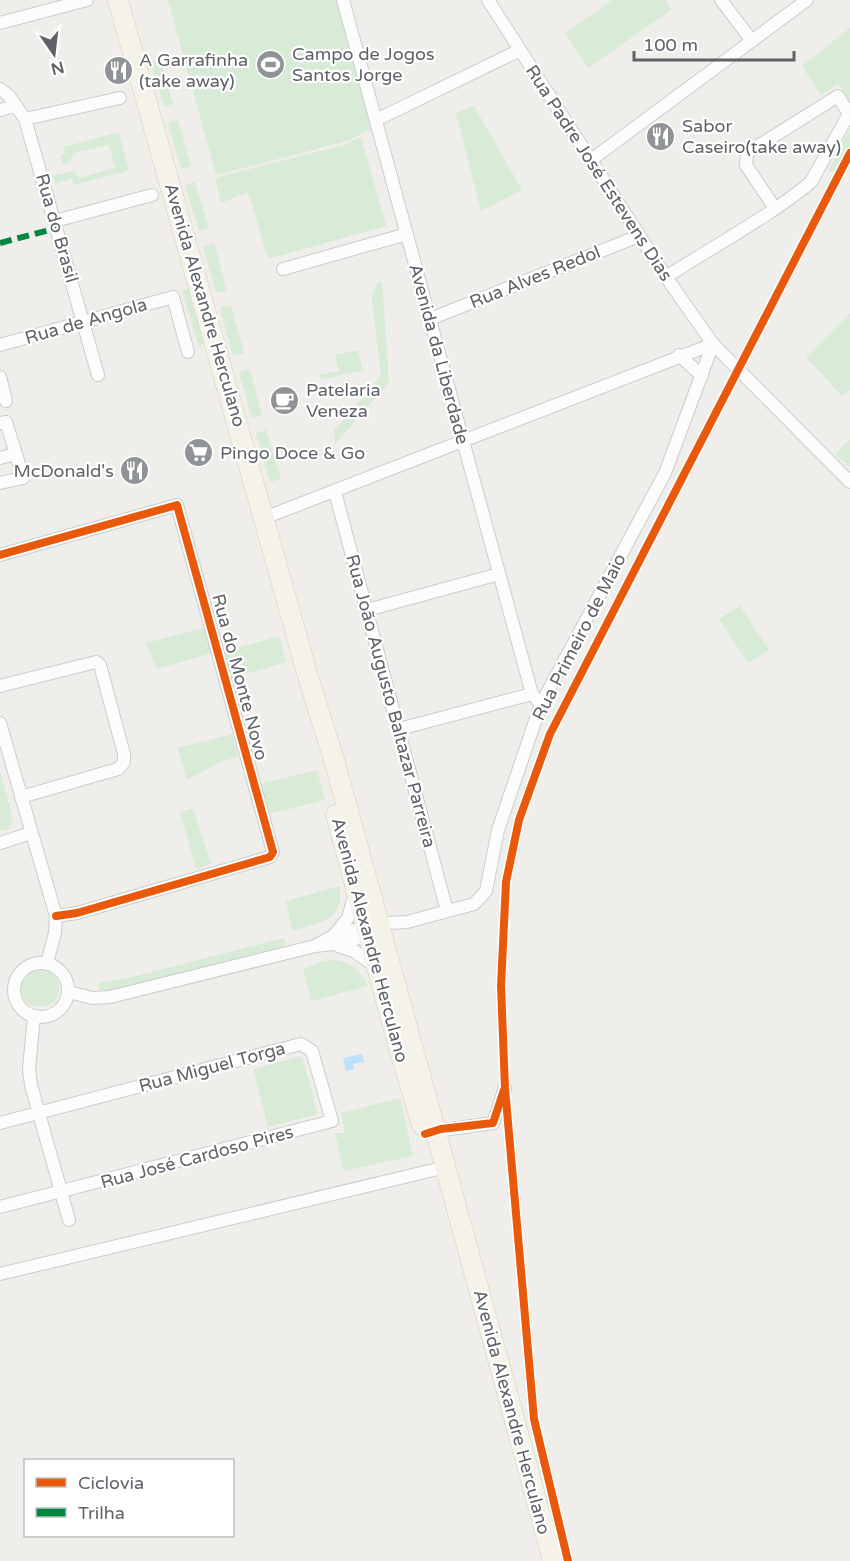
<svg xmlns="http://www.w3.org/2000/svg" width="850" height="1561" viewBox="0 0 850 1561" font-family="'Varela Round',sans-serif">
<rect width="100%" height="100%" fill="#efeeea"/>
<g fill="#d8ebd6">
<polygon points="168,0 338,0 374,128 347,141 216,175"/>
<polygon points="612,0 665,0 671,10 588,68 565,33"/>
<polygon points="850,28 850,102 838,83 821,95 802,66"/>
<polygon points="160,59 173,104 164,107 150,62"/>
<polygon points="474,106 522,190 481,211 456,113"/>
<polygon points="178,120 191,166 181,169 168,123"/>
<polygon points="850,129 850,147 836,174 829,170"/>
<polygon points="119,132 129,170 74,185 72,178 55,184 53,176 73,171 79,178 115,168 109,145 73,153 70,163 63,165 61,155 65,154 63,147"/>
<polygon points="361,137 386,226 268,259 248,192 221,203 215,178 344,145"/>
<polygon points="195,182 209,228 199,231 185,185"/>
<polygon points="214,243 227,291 216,293 203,246"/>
<polygon points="382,281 389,383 335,444 334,430 381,376 372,301 373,292 378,282"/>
<polygon points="190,288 205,342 199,348 182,291"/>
<polygon points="231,305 244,353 233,356 220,308"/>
<polygon points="850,313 850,390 842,396 806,357"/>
<polygon points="358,350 363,370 321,380 320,375 339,371 335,355"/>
<polygon points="250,369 262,415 252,418 239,372"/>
<polygon points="266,430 281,479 270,482 256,433"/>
<polygon points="850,439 850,467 835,454"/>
<polygon points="740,606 769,650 748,663 719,619"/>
<polygon points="204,628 212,653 157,669 146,643"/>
<polygon points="279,636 286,662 232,678 223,652"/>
<polygon points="232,734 238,757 222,761 187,780 178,748"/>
<polygon points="317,770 325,800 270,814 260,784"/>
<polygon points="0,771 13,819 9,829 0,831"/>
<polygon points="193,808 211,864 196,869 180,812"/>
<path d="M340,886C343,922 322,921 292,931L286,901Z"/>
<polygon points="284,938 286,947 126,989 100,991 99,983 124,979"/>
<path d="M335,960C352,962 361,971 368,986L311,1001L303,969L320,962Z"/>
<circle cx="40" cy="988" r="19"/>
<polygon points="302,1056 318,1114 268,1127 253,1069"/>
<polygon points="400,1098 413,1156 344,1171 335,1133 345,1133 341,1113"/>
</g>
<polygon fill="#bfe0f9" points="362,1054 364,1062 353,1064 354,1069 346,1071 343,1058"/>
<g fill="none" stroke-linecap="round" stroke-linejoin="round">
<defs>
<g id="street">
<polyline points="343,0 532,694 541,704"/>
<polyline points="488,0 666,277 713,344 850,482"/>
<polyline points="721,0 752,41"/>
<polyline points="0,23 87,0"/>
<polyline points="0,89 9,96 25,119 98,375"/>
<polyline points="0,110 16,106"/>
<polyline points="25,119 120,98"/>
<polyline points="376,120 520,50"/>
<polyline points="591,160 807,0"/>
<polyline points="55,221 152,195"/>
<polyline points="283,269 407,234"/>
<path d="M666,277C712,247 769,217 811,182L849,114L838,96L747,153L746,165L774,207"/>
<polyline points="430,319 639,236"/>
<polyline points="0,345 173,297 188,352"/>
<polyline points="679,355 702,376"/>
<polyline points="0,377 6,401"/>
<polyline points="0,423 6,422 16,454 0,458"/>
<polyline points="0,483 23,478 16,454"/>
<polyline points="335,492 447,911"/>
<polyline points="264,518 713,344"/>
<polyline points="0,555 177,505 273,852 270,857 77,913 56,916"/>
<polyline points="367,610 499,574"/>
<polyline points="0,686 96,662 100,665 124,754 124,762 118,769 21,797"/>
<polyline points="0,723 56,916 55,933 47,963"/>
<polyline points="399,729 532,694"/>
<polyline points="0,843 31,833"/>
<polyline points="381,929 387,923 407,922 474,904 486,891 498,830 541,704 665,473 713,344"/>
<polyline points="335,934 348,918 355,894"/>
<polyline points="338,946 354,951 375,966"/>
<circle cx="41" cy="990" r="27"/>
<path d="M69,992L92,998L110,997L315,946L350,942L367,933C347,924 332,937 315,946"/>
<polyline points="34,1016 29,1069 31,1085 69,1220"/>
<polyline points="0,1123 301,1044 312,1051 332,1121 0,1207"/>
<polyline points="430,1132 493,1123 505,1088"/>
<polyline points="0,1274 446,1167"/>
</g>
<g id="primary">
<polyline points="118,0 309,680 335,763 553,1561"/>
<polyline points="336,815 398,1045 422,1125"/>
</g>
</defs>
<use href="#street" stroke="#cbcccc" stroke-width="14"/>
<use href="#primary" stroke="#d7ceb8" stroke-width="21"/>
<use href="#street" stroke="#fdfcfc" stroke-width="12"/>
<use href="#primary" stroke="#f4f2e9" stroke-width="20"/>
<polyline stroke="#00873e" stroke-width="6" stroke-dasharray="12 6" stroke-linecap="butt" points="0,243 57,228"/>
<defs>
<g id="cycleway">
<polyline points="0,555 177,505 273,852 270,857 77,913 56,916"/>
<polyline points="425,1134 441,1129 493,1123 504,1090"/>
<polyline points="568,1561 534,1419 505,1088 501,986 506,882 519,820 550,734 850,153"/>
</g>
</defs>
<use href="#cycleway" stroke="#fff" stroke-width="11"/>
<use href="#cycleway" stroke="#e8590c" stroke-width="8"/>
</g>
<defs>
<symbol id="stadium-disc" viewBox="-11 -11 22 22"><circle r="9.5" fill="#919496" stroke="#fff"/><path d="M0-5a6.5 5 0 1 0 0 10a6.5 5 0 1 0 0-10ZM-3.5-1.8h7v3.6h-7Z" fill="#fff"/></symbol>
<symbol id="restaurant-disc" viewBox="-11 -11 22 22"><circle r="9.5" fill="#919496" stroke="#fff"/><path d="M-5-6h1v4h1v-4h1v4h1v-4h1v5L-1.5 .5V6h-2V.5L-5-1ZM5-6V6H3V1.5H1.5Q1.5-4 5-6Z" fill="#fff"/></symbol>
<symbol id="cafe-disc" viewBox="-11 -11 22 22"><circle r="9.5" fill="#919496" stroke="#fff"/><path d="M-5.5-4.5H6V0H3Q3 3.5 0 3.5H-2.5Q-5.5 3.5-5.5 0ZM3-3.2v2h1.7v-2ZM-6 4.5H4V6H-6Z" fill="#fff"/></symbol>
<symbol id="supermarket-disc" viewBox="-11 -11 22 22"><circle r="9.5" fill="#919496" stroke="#fff"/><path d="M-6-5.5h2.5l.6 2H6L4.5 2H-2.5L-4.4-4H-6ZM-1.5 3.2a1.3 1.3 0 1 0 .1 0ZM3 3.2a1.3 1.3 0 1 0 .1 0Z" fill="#fff"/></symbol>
</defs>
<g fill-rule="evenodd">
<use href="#stadium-disc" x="254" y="48" width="33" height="33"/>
<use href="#restaurant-disc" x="102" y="54" width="33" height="33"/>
<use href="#restaurant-disc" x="644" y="120" width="33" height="33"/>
<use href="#cafe-disc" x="268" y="384" width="33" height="33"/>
<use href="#supermarket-disc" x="182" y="436" width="33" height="33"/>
<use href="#restaurant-disc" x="118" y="454" width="33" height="33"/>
</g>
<g text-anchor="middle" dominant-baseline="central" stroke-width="4.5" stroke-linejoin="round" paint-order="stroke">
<g font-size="18" fill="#5f6368" stroke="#fff" text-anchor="start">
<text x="292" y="54">Campo de Jogos<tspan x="292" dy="21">Santos Jorge</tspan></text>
<text x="139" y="60">A Garrafinha<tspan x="139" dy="21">(take away)</tspan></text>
<text x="682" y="126">Sabor<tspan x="682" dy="21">Caseiro(take away)</tspan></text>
<text x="306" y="390">Patelaria<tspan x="306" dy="21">Veneza</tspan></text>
<text x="220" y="453">Pingo Doce &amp; Go</text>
<text x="114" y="471" text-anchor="end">McDonald's</text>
</g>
<g font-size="18" fill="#5f6368" stroke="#fff">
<text transform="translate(599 173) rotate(57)">Rua Padre José Estevens Dias</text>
<text transform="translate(57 228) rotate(74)">Rua do Brasil</text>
<text transform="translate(535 277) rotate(-22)">Rua Alves Redol</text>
<text transform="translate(205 305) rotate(74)">Avenida Alexandre Herculano</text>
<text transform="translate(86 321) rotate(-16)">Rua de Angola</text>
<text transform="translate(439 354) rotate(75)">Avenida da Liberdade</text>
<text transform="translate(579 637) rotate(-63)">Rua Primeiro de Maio</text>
<text transform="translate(240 677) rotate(75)">Rua do Monte Novo</text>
<text transform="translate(391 701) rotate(75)">Rua João Augusto Baltazar Parreira</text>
<text transform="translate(370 940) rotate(75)">Avenida Alexandre Herculano</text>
<text transform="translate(212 1067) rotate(-15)">Rua Miguel Torga</text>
<text transform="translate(197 1157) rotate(-15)">Rua José Cardoso Pires</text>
<text transform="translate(512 1412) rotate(75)">Avenida Alexandre Herculano</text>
</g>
</g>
<rect x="24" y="1459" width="210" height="78" fill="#ffffff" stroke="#bfc1c3" stroke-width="1.5"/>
<rect x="36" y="1478" width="30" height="9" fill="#e8590c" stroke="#bfc1c3" stroke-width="1.5"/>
<text x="78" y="1489" font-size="18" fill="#5f6368">Ciclovia</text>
<rect x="36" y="1508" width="30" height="9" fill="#00873e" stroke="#bfc1c3" stroke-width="1.5"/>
<text x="78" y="1519" font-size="18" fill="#5f6368">Trilha</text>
<g transform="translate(54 54) rotate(166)" stroke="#ffffff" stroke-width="4.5" paint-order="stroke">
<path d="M0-4.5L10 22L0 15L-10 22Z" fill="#5f6368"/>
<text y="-9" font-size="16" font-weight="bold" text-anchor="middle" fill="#5f6368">N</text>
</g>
<path d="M634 51v9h160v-9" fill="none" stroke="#5f6368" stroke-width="3"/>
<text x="643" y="51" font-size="18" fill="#5f6368" stroke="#ffffff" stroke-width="4.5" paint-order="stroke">100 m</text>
</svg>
